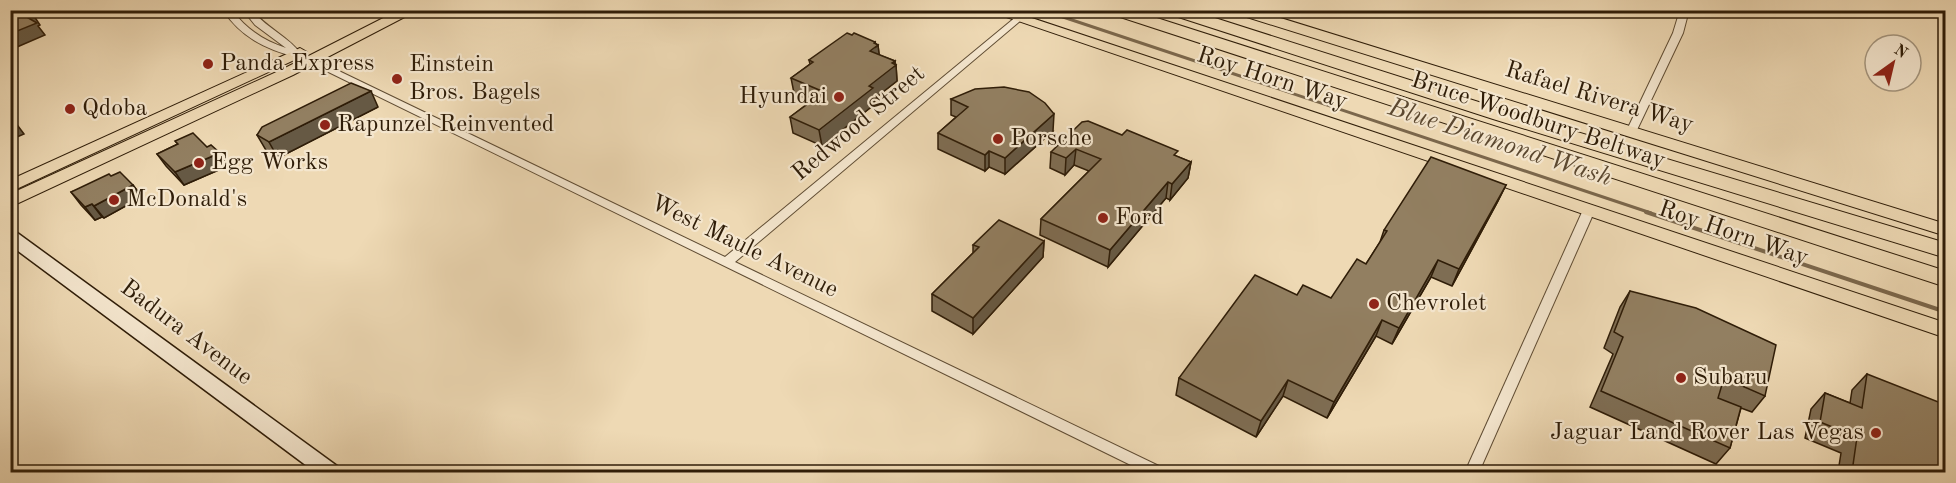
<svg xmlns="http://www.w3.org/2000/svg" width="1956" height="483" viewBox="0 0 1956 483" font-family="'Old Standard TT',serif">
<rect width="100%" height="100%" fill="#eed9b4"/>
<filter id="stains"><feTurbulence type="fractalNoise" baseFrequency=".00333" numOctaves="4"/><feColorMatrix values="0 0 0 0 .2 0 0 0 0 .09 0 0 0 0 .02 0 0 0 .5 -.17"/></filter>
<radialGradient id="worn" r=".72"><stop offset=".6" stop-color="#630" stop-opacity="0"/><stop offset="1" stop-color="#630" stop-opacity=".3"/></radialGradient>
<g fill="none" stroke-linecap="round" stroke-linejoin="round">
<polyline stroke="#7b674c" stroke-width="3" points="1042,10 1651,213"/>
<polyline stroke="#7b674c" stroke-width="4" points="1646,212 1946,312"/>
<defs>
<g id="street">
<path d="M223,10H232C246,29 264,41 286,48L255,25L243,10H252C266,28 288,36 301,54L296,57C265,49 241,37 223,10Z"/>
<polygon points="1680,10 1689,10 1683,33 1636,132 1635,134 1627,134 1626,132 1673,33"/>
<polygon points="1017,16 1022,19 1020,21 735,262 1163,468 1165,472 1145,472 306,61 308,59 314,59 725,257"/>
<polygon points="1589,206 1595,210 1479,472 1465,472 1583,210"/>
</g>
<polygon id="secondary" points="10,230 16,232 337,466 340,472 315,472 10,245"/>
<g id="primary">
<polygon points="399,10 418,10 293,75 10,207 10,194 283,69"/>
<polygon points="986,10 1008,10 1946,323 1946,338"/>
<polygon points="1232,10 1255,10 1946,224 1946,236 1234,13"/>
<polygon points="300,48 307,52 305,55 10,192 10,180"/>
</g>
<g id="highway">
<polygon points="1106,10 1132,10 1946,271 1946,287 1108,13"/>
<polygon points="1164,10 1190,10 1507,111 1946,243 1946,258 1493,119 1166,13"/>
</g>
</defs>
<use href="#street" stroke="#5f4c33" stroke-width="2"/>
<use href="#secondary" stroke="#2f1d08" stroke-width="3"/>
<use href="#primary" stroke="#2f1d08" stroke-width="2"/>
<use href="#highway" stroke="#2f1d08" stroke-width="2"/>
<use href="#street" fill="#f4e6ce" fill-rule="evenodd"/>
<use href="#secondary" fill="#f4e6ce" fill-rule="evenodd"/>
<use href="#primary" fill="#eed9b4" fill-rule="evenodd"/>
<use href="#highway" fill="#eed9b4" fill-rule="evenodd"/>
</g>
<g fill="#7e6d53" stroke="#2f1d08" stroke-width="1.5">
<polygon points="875,42 876,44 878,45 879,55 895,61 895,64 896,65 897,81 874,99 875,104 822,146 793,133 790,117 811,101 794,93 791,78 810,64 809,60"/>
<polygon points="951,99 1053,131 1005,174 989,167 985,171 938,149 938,133 956,117 951,115"/>
<polygon points="378,107 278,158 267,152 257,135"/>
<polygon points="1122,135 1191,162 1188,178 1170,200 1166,198 1108,267 1040,235 1041,219 1089,171 1074,165 1065,175 1050,168 1051,152"/>
<polygon points="175,141 228,166 184,185 166,166 157,154 178,144"/>
<polygon points="111,176 133,185 142,197 104,218 102,217 95,220 81,205 71,192"/>
<polygon points="1506,185 1498,201 1452,286 1431,277 1392,344 1376,336 1327,418 1283,396 1256,437 1176,395 1179,378 1297,295 1331,298 1366,264 1380,242 1384,230"/>
<polygon points="1044,241 1043,257 973,334 932,311 932,294 973,253 973,245"/>
<polygon points="1630,291 1765,396 1752,412 1741,408 1730,448 1716,464 1590,407 1613,354 1604,348 1620,307"/>
<polygon points="1867,374 1946,472 1838,472 1841,453 1805,438 1811,409 1825,393 1850,403 1852,390"/>
</g>
<g fill="#665944" stroke="#2f1d08" stroke-width="1.5">
<polygon points="32,13 40,25 38,26 45,35 10,50 10,34 25,16"/>
<polygon points="875,42 876,47 878,45 880,61 870,51 874,43"/>
<polygon points="895,61 895,66 896,65 897,81 874,99 875,104 822,146 819,130 869,86"/>
<polygon points="371,91 378,107 278,158 269,142"/>
<polygon points="1054,114 1053,131 1005,174 1005,158"/>
<polygon points="15,122 24,134 10,140 10,124"/>
<polygon points="1076,149 1074,165 1065,175 1066,158"/>
<polygon points="989,151 989,167 985,171 985,155"/>
<polygon points="220,153 228,166 184,185 175,172"/>
<polygon points="1191,162 1188,178 1170,200 1172,184"/>
<polygon points="1168,182 1166,198 1108,267 1110,250"/>
<polygon points="133,185 142,197 104,218 94,206"/>
<polygon points="1506,185 1498,201 1452,286 1459,269"/>
<polygon points="92,204 102,217 95,220 85,207"/>
<polygon points="1044,241 1043,257 973,334 973,318"/>
<polygon points="1438,260 1431,277 1392,344 1399,328"/>
<polygon points="1382,320 1376,336 1327,418 1334,402"/>
<polygon points="1288,380 1283,396 1256,437 1261,421"/>
</g>
<g fill="#927f61" stroke="#2f1d08" stroke-width="1.5">
<polygon points="10,10 27,10 32,13 25,16 37,23 10,34"/>
<polygon points="847,33 852,35 854,33 875,42 874,43 878,45 870,51 895,61 892,63 896,65 869,86 873,88 819,130 790,117 824,92 791,78 813,62 809,60"/>
<polygon points="351,83 371,91 269,142 257,135 262,127"/>
<polygon points="1004,87 1029,92 1045,103 1054,114 1005,158 989,151 985,155 938,133 968,107 951,99 975,89"/>
<polygon points="10,118 15,122 10,124"/>
<polygon points="1088,121 1122,135 1127,130 1178,151 1174,155 1191,162 1172,184 1168,182 1110,250 1041,219 1101,159 1076,149 1066,158 1051,152 1082,122"/>
<polygon points="193,133 207,147 211,145 220,153 175,172 157,154 178,144 175,141"/>
<polygon points="1431,157 1506,185 1459,269 1438,260 1399,328 1382,320 1334,402 1288,380 1261,421 1179,378 1255,275 1297,295 1303,285 1331,298 1357,259 1366,264 1387,231 1384,230"/>
<polygon points="120,172 133,185 94,206 92,204 85,207 71,192 109,174 111,176"/>
<polygon points="999,220 1044,241 973,318 932,294 979,247 973,245"/>
<polygon points="1630,291 1696,308 1776,345 1765,396 1724,378 1718,398 1741,407 1730,448 1601,391 1623,337 1614,332"/>
<polygon points="1867,374 1946,405 1946,472 1852,472 1857,437 1820,422 1825,393 1862,408"/>
</g>
<g fill="#8f2418" stroke="#f4e6ce" stroke-width="2">
<circle cx="208" cy="64" r="6"/>
<circle cx="397" cy="79" r="6"/>
<circle cx="839" cy="97" r="6"/>
<circle cx="70" cy="109" r="6"/>
<circle cx="325" cy="125" r="6"/>
<circle cx="998" cy="139" r="6"/>
<circle cx="199" cy="163" r="6"/>
<circle cx="114" cy="200" r="6"/>
<circle cx="1103" cy="218" r="6"/>
<circle cx="1374" cy="304" r="6"/>
<circle cx="1681" cy="378" r="6"/>
<circle cx="1876" cy="433" r="6"/>
</g>
<g text-anchor="middle" dominant-baseline="central" stroke-width="4.5" stroke-linejoin="round" paint-order="stroke">
<g font-size="24" fill="#2f1d08" stroke="#f4e6ce" text-anchor="start">
<text x="220" y="64">Panda Express</text>
<text x="409" y="65">Einstein<tspan x="409" dy="28">Bros. Bagels</tspan></text>
<text x="827" y="97" text-anchor="end">Hyundai</text>
<text x="82" y="109">Qdoba</text>
<text x="337" y="125">Rapunzel Reinvented</text>
<text x="1010" y="139">Porsche</text>
<text x="211" y="163">Egg Works</text>
<text x="126" y="200">McDonald's</text>
<text x="1115" y="218">Ford</text>
<text x="1386" y="304">Chevrolet</text>
<text x="1693" y="378">Subaru</text>
<text x="1864" y="433" text-anchor="end">Jaguar Land Rover Las Vegas</text>
</g>
<g font-size="24" fill="#2f1d08" stroke="#f4e6ce">
<text transform="translate(1272 79) rotate(18)">Roy Horn Way</text>
<text transform="translate(1599 98) rotate(17)">Rafael Rivera Way</text>
<text transform="translate(1538 121) rotate(18)">Bruce Woodbury Beltway</text>
<text transform="translate(859 124) rotate(-40)">Redwood Street</text>
<text transform="translate(1733 234) rotate(19)">Roy Horn Way</text>
<text transform="translate(744 247) rotate(26)">West Maule Avenue</text>
<text transform="translate(186 333) rotate(37)">Badura Avenue</text>
</g>
<g font-size="26" font-style="italic" fill="#5b4830" stroke="#f4e6ce">
<text transform="translate(1500 143) rotate(18)">Blue Diamond Wash</text>
</g>
</g>
<rect width="1956" height="483" fill="none" stroke="#eed9b4" stroke-width="36"/>
<rect x="12" y="12" width="1932" height="459" fill="none" stroke="#2f1d08" stroke-width="3"/>
<rect x="18" y="18" width="1920" height="447" fill="none" stroke="#2f1d08" stroke-width="1.5"/>
<g transform="translate(1893 63) rotate(34)"><circle r="28" fill="#f4e6ce" stroke="#a5967f" stroke-width="1.5"/>
<path d="M0-4.5L10 22L0 15L-10 22Z" fill="#8f2418"/>
<text y="-9" font-size="16" font-weight="bold" text-anchor="middle" fill="#2f1d08">N</text>
</g>
<rect width="100%" height="100%" filter="url(#stains)"/>
<rect width="100%" height="100%" fill="url(#worn)"/>
</svg>
